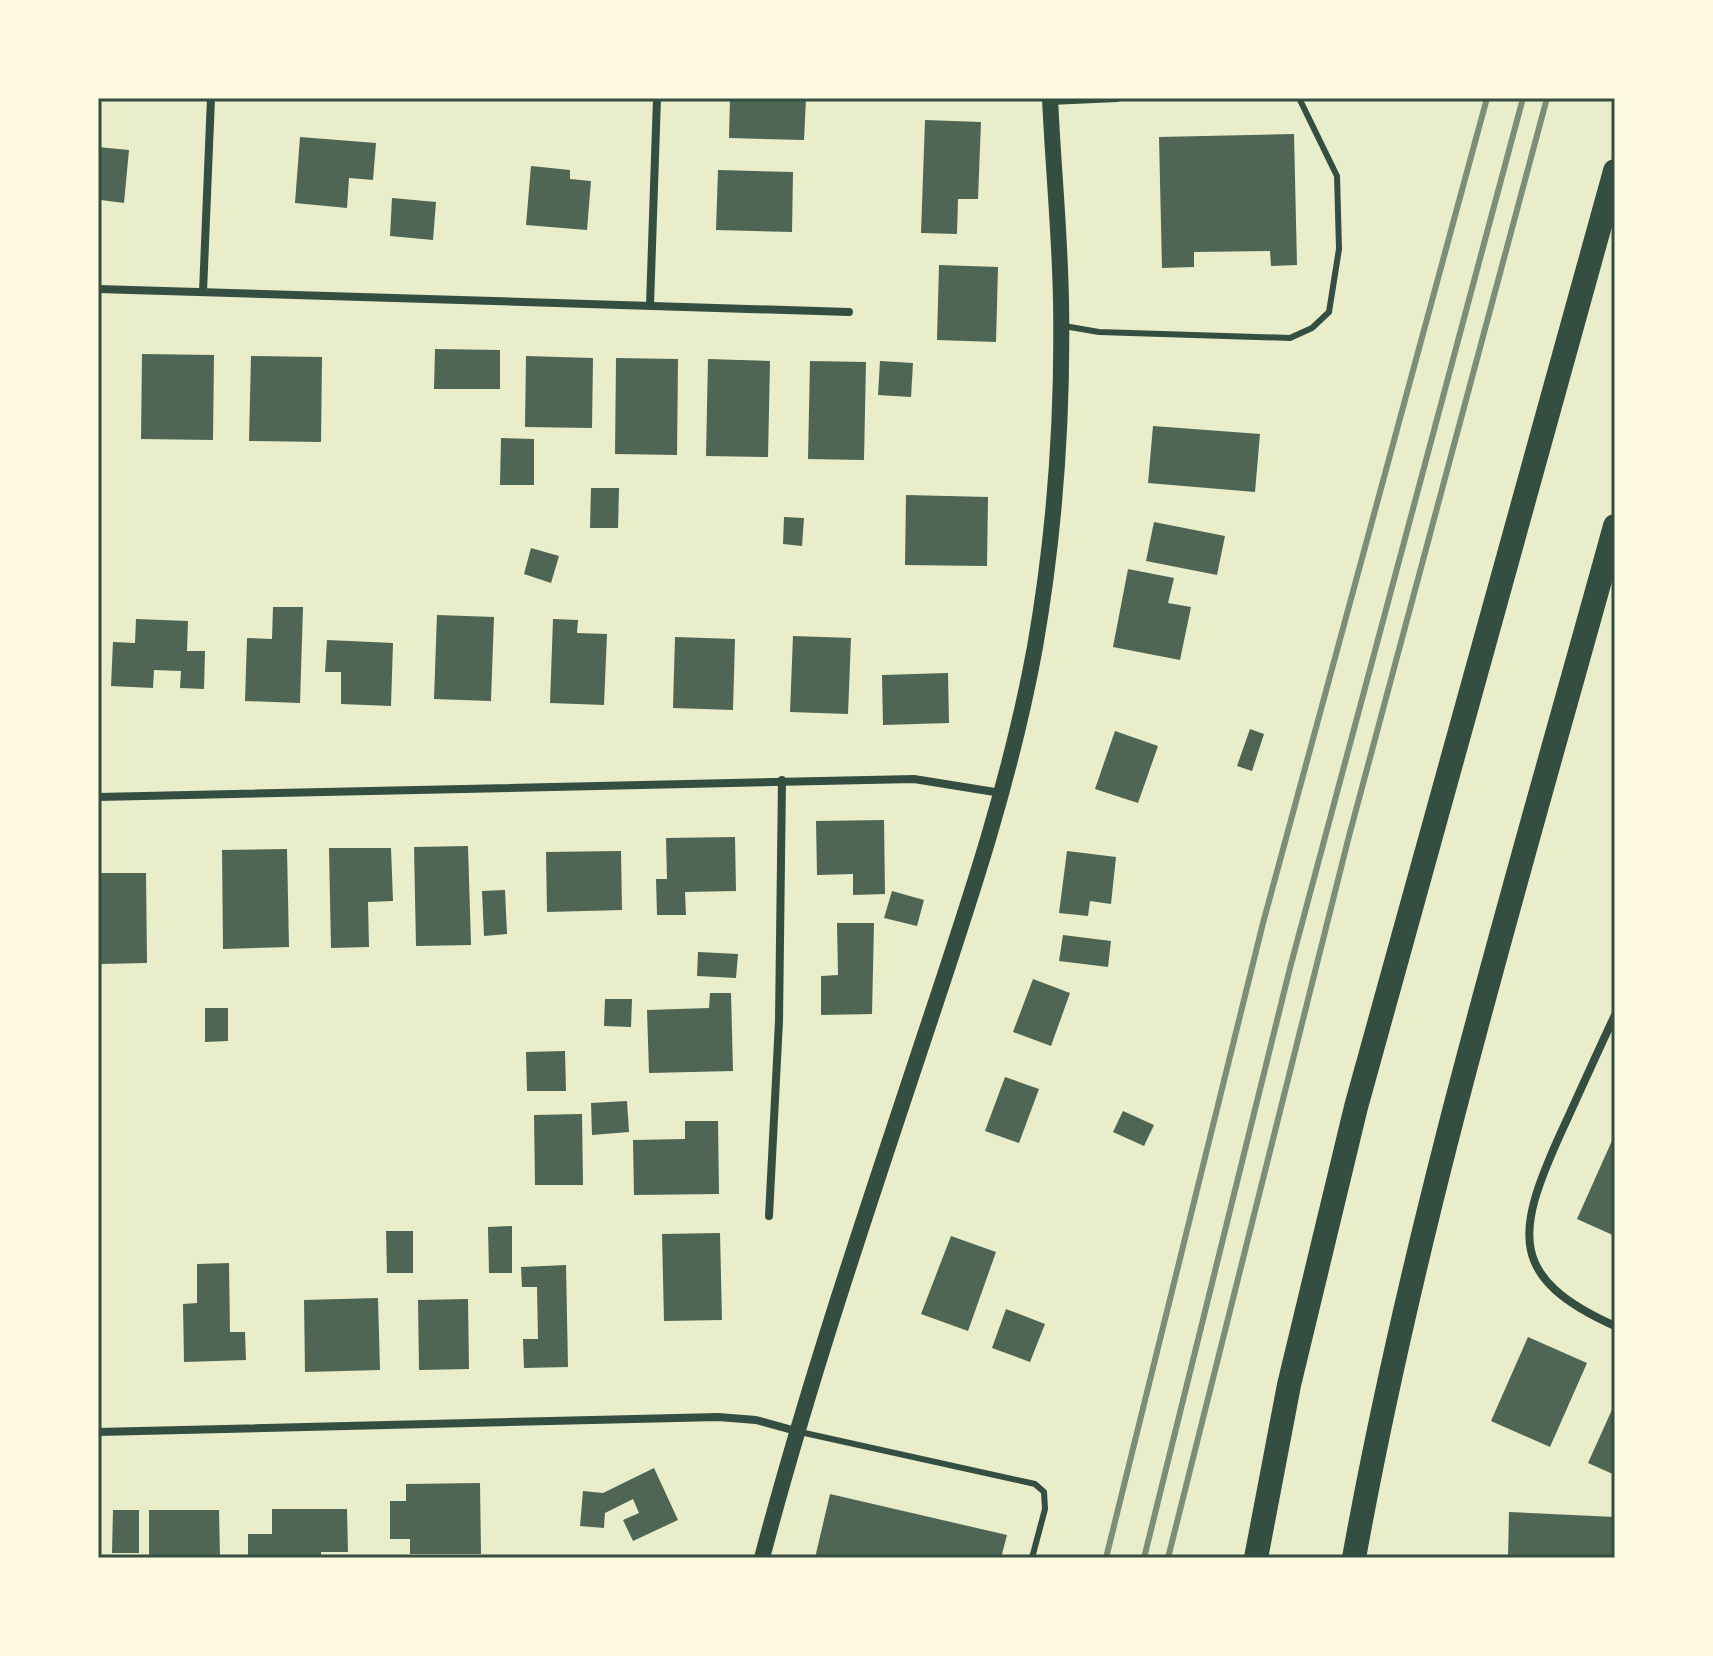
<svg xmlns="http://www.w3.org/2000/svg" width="1713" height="1656" viewBox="0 0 1713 1656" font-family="'Asap Condensed',sans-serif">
<rect width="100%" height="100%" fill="#e9edc9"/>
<g fill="#4f6655">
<polygon points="730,98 806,98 804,140 729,138"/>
<polygon points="925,120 981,122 978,199 958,199 957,234 921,233"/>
<polygon points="1294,134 1297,265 1271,266 1270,251 1194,252 1194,267 1162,268 1159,137"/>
<polygon points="300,137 376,143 373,180 349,178 347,208 295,203"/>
<polygon points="98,147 129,150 124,203 101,200 98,206"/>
<polygon points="531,166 570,170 570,179 591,181 587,230 526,225"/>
<polygon points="718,170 793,172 792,232 716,230"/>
<polygon points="392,198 436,202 433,240 390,236"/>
<polygon points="939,265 998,267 996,342 937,340"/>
<polygon points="435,349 500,350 500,389 434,389"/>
<polygon points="142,354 214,355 213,440 141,439"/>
<polygon points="251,356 322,357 321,442 249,441"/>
<polygon points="526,356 593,358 592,428 525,427"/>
<polygon points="616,358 678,359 677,455 615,454"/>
<polygon points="708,359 770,361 768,457 706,456"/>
<polygon points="810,361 866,362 864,460 808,459"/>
<polygon points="880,361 913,363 911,397 878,395"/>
<polygon points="1153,426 1260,434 1255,492 1148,483"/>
<polygon points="501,438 534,439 534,485 500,485"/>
<polygon points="591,488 619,488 618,528 590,528"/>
<polygon points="906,495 988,497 987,566 905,565"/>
<polygon points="784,517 804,518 802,546 783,544"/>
<polygon points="1154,522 1225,536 1217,575 1146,561"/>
<polygon points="531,548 559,556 551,583 524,574"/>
<polygon points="1128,569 1174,578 1168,603 1191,607 1180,660 1113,647"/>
<polygon points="273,607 303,607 300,703 245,701 247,638 272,639"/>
<polygon points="437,615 494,617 491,701 434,699"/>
<polygon points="136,619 188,621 187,651 205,651 204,689 180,688 181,671 154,670 153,688 111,686 113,642 135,643"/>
<polygon points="553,619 578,620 577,633 607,634 604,705 550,703"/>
<polygon points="793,636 851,638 848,714 790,712"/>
<polygon points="675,637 735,639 733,710 673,708"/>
<polygon points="327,640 393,643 391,706 341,704 341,672 325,672"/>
<polygon points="948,673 949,723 883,725 882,675"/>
<polygon points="1250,729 1264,734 1252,771 1237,766"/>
<polygon points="1115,731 1158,746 1138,803 1095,789"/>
<polygon points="884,820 885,894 853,895 853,874 817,875 816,821"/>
<polygon points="735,837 736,891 685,892 686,915 657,915 656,879 667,879 666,838"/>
<polygon points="468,846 471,945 416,946 414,847"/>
<polygon points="329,848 391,848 393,901 368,902 369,947 331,948"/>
<polygon points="287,849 289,947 223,949 222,850"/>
<polygon points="621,851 622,910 547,912 546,852"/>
<polygon points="1067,851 1116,857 1111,904 1090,901 1088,916 1059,913"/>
<polygon points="99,873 146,873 147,963 101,964"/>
<polygon points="505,890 507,934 484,936 482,891"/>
<polygon points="892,891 924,900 917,926 884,918"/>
<polygon points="837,923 874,923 872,1014 821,1015 821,976 838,975"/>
<polygon points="1063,935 1111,941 1108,967 1059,961"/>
<polygon points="698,952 738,954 736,978 697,976"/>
<polygon points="1033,979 1070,993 1051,1046 1013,1032"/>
<polygon points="710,993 731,993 733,1071 649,1073 647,1010 709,1008"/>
<polygon points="605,999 632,999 631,1027 604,1026"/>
<polygon points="205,1008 228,1008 228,1041 205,1042"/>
<polygon points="565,1051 566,1091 527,1091 526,1052"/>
<polygon points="1005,1077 1039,1089 1019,1143 985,1131"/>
<polygon points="627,1101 629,1132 592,1135 591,1103"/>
<polygon points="1123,1111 1154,1125 1144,1146 1113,1132"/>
<polygon points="582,1114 583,1185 535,1185 534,1115"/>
<polygon points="685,1121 718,1121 719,1194 634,1195 633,1140 685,1139"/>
<polygon points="1615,1134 1615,1236 1577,1219"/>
<polygon points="512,1226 512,1273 489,1273 488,1227"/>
<polygon points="386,1231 413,1231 413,1273 387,1273"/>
<polygon points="720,1233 722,1320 664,1321 662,1234"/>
<polygon points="951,1236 996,1252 968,1331 921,1314"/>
<polygon points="229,1263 230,1332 245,1332 246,1360 184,1362 183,1304 197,1303 197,1264"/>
<polygon points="566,1265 568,1367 524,1368 523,1339 538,1339 537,1287 522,1287 521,1267"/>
<polygon points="378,1298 380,1370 305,1372 304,1300"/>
<polygon points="468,1299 469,1369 419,1370 418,1300"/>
<polygon points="1006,1309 1045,1324 1030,1362 992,1348"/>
<polygon points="1528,1337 1587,1363 1550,1447 1491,1421"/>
<polygon points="1615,1403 1615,1475 1588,1463"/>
<polygon points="654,1468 678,1520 633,1541 623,1520 639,1513 633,1499 605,1513 604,1528 580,1526 583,1491 603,1493"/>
<polygon points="480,1483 481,1554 410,1554 410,1539 390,1539 390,1501 406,1501 406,1484"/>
<polygon points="830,1494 1007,1535 1001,1558 815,1558"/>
<polygon points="272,1509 347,1509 348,1552 321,1552 321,1558 248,1558 248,1534 272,1534"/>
<polygon points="113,1510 139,1510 139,1553 112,1553"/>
<polygon points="149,1510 219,1510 220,1558 149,1558"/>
<polygon points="1509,1512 1615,1517 1615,1550 1611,1558 1508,1558"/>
</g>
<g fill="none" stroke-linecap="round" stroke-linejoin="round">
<g stroke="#344e41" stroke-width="6">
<polyline points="1064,326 1099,332 1290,338 1312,328 1329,312 1339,249 1337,176 1299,98"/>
<polyline points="800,1432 1035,1484 1044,1492 1045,1509 1032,1558"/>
</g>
<g stroke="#344e41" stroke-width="8">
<polyline points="1050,101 1117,98"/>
<polyline points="98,289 849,312"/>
<polyline points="203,292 211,98"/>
<polyline points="650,305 657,98"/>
<polyline points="98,797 914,779 1001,793"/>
<path d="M1615,1015C1596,1055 1578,1096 1559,1137C1516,1233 1508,1278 1615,1326"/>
<polyline points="769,1216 779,1021 782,780"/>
<polyline points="98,1432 718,1417 756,1420 796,1431"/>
</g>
<path stroke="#344e41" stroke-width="16" d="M762,1558C809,1380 868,1207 926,1032C968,906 1011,779 1035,647C1055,533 1063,417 1061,302C1060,234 1053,166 1050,98"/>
<g stroke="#344e41" stroke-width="24">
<polyline points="1256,1558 1289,1385 1356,1107 1615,171"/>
<path d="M1354,1558C1417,1209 1521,868 1615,526"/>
</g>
<g stroke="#7c8e77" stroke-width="6">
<polyline points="1106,1558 1263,923 1487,98"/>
<polyline points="1144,1558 1290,968 1523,98"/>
<polyline points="1168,1558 1349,836 1547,98"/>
</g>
</g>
<rect width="1713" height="1656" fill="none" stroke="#fefae0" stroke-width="200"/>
<rect x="100" y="100" width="1513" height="1456" fill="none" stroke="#344e41" stroke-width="3"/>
</svg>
